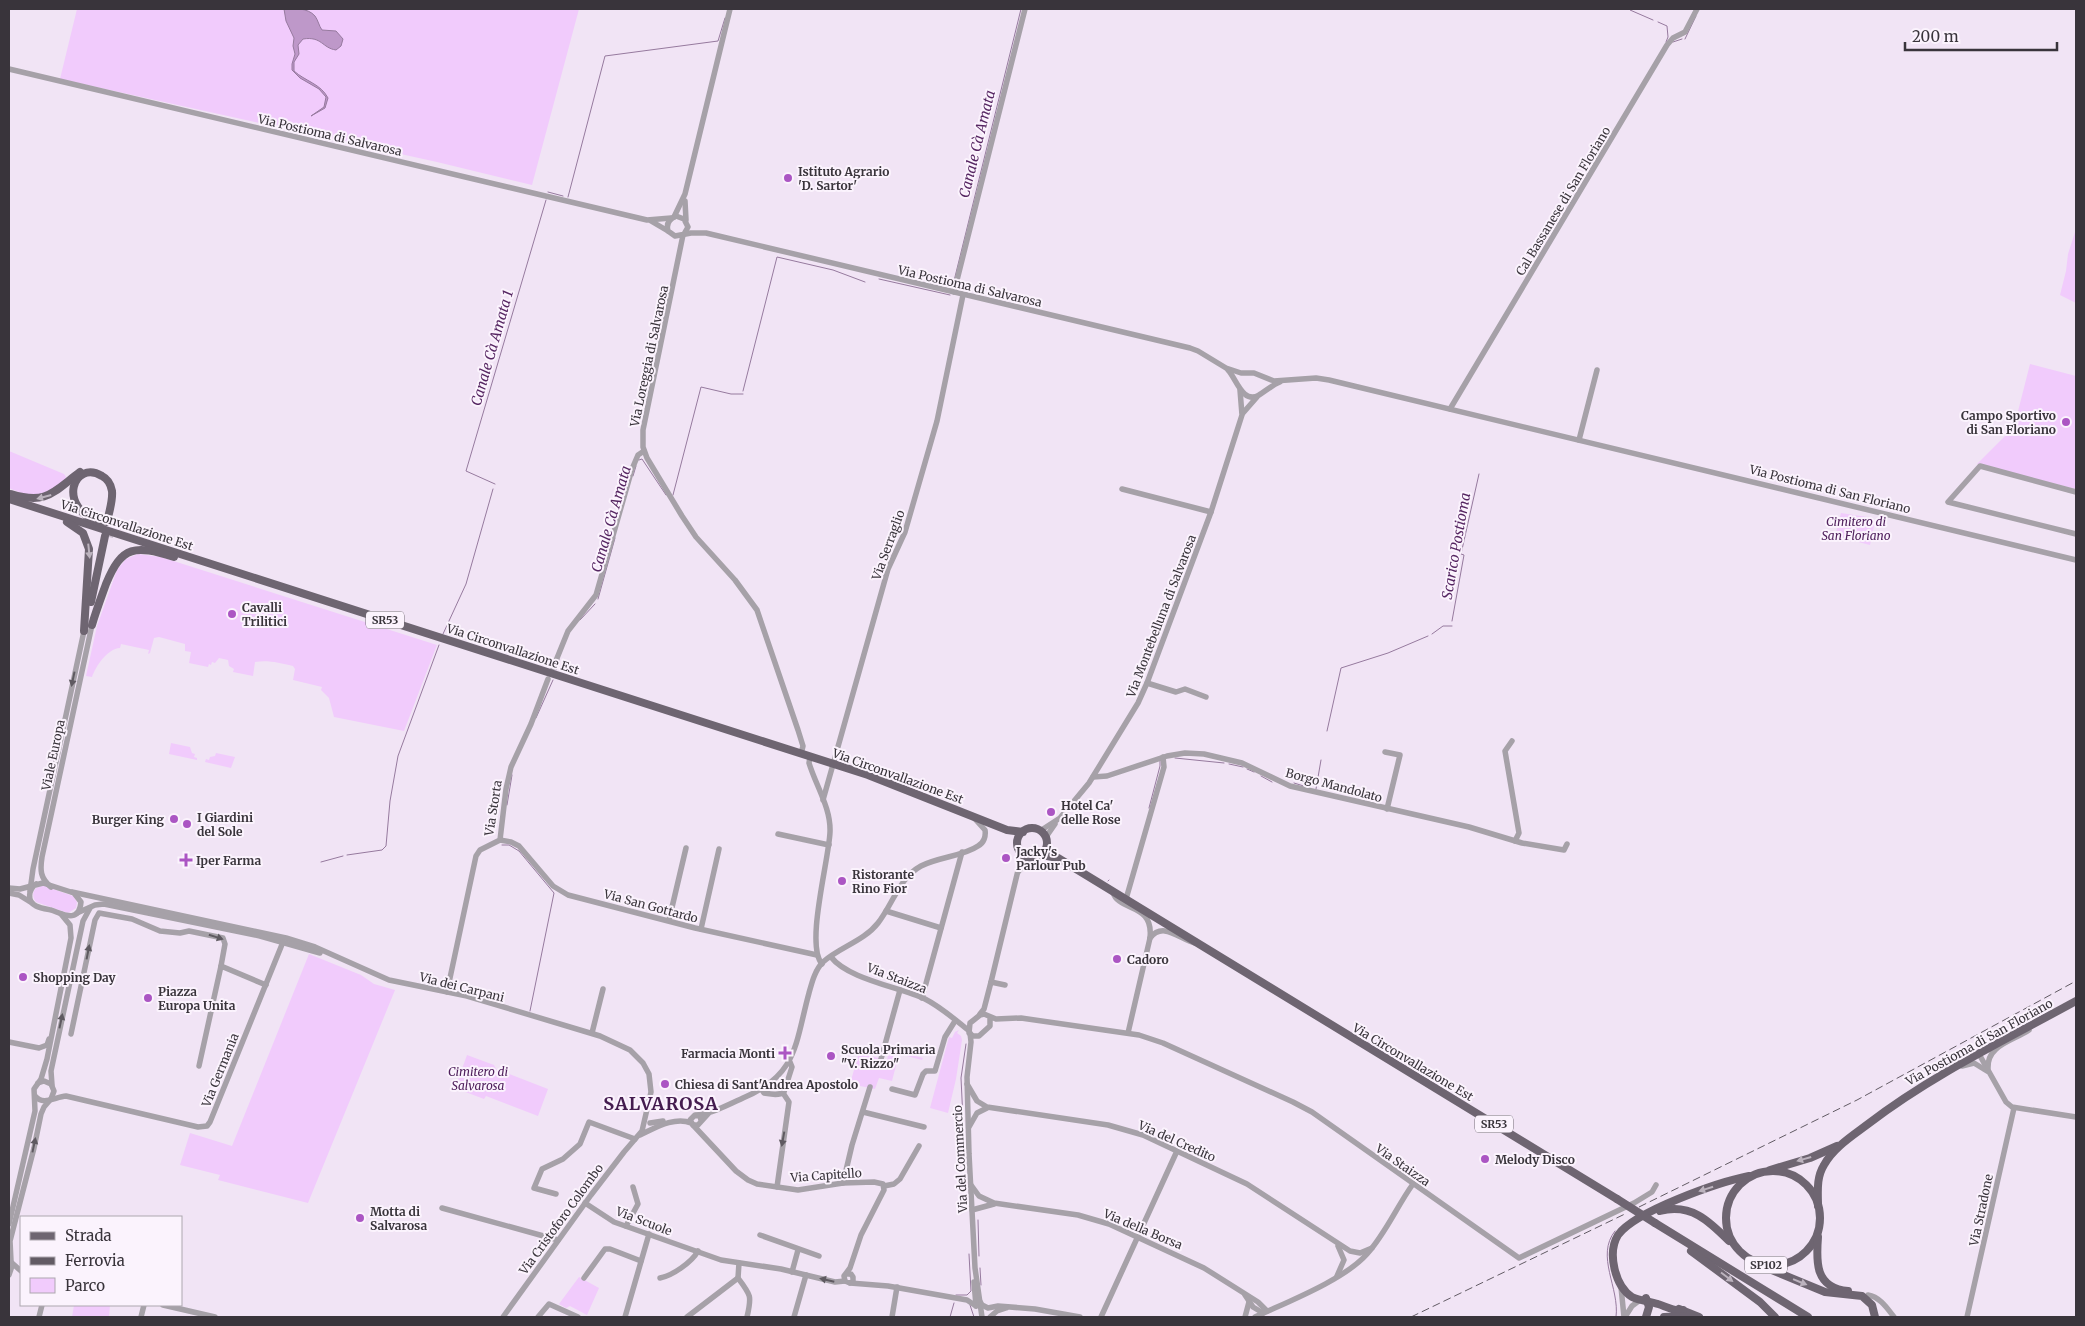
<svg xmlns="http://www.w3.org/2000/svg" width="2085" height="1326" viewBox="0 0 2085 1326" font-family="Merriweather,serif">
<rect width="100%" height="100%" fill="#f1e4f5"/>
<g fill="#f1cbfc">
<polygon points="77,9 579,9 532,185 437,162 60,79"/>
<polygon points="2076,229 2076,303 2060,295 2066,271 2068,254"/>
<polygon points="2030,364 2076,376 2076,489 1977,464 2014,427"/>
<path d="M9,451L64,474L66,477C63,488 44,496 32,495C25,495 16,491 9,488Z"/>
<polygon points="1841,513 1867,517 1866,519 1875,521 1870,545 1835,536"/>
<path d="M138,554L161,557L437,645L404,731L334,717L329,698L321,690L322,687L293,680L295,669L293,666C279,663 269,660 255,662L253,676L233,672L234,669L229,666L228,660L219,658L215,663L212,662L211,665L209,664L208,667L189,663L191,652L185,651V644L159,637L154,638L150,653L148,654L149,650L121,644L120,648C107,649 96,666 92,677L86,676L97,626L117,570L126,559Z"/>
<polygon points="171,743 190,747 192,753 195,754 194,757 197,758 197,760 169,754"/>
<polygon points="216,753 235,757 231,768 205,762 206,759 209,760 210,757 215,756"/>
<path d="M44,886L73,896L77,902L76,908L68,913L36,902C30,894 34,886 44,886Z"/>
<polygon points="309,954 361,975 374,984 395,990 308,1203 218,1180 220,1175 180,1165 190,1133 232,1146"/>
<polygon points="959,1030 957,1033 961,1036 962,1040 956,1079 948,1113 930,1108 949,1037 952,1038 955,1032"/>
<polygon points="889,1049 923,1058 922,1060 899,1054 892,1081 879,1078 875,1089 850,1084 859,1052 887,1061"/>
<polygon points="467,1055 494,1065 496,1069 548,1089 538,1116 486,1096 484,1099 455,1088"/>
<polygon points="579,1277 599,1288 587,1315 570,1306 566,1308 559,1304"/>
<polygon points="74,1305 110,1305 109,1317 72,1317"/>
</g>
<path fill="#be98c9" stroke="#967a9e" d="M284,9C294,9 307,7 315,16C318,20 319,26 322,30L336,31L343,39L341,46L336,50C322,48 322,36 303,39L298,45L299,54L294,62V71C305,81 321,84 328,98L325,108L311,116L324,107L326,97L319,89L300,78L292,70V64L295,54L293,46L294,38L286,21Z"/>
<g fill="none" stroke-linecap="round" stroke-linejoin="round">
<g stroke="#967a9e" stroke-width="1">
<polyline points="1631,9 1630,10 1653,20"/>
<polyline points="1658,22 1667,26 1668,37 1666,42"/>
<polyline points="1685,39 1696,16"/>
<polyline points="1673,42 1682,39"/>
<polyline points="548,192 563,196"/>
<polyline points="568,197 605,56 718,41 725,18"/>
<polyline points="879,279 950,295"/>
<polyline points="953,285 1021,9"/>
<polyline points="743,391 777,257 833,270 865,282"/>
<polyline points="639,460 642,459 666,495"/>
<polyline points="633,476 636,466"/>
<polyline points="495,484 466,471 546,200"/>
<polyline points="673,495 701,387 731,394 743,394"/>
<polyline points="598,599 615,538"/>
<polyline points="580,620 595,604"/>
<polyline points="1452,621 1464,555 1461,554 1479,474"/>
<polyline points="443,634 466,584 493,489"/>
<polyline points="1432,634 1443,626 1452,626"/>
<polyline points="556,670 559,660"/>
<polyline points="536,718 553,680"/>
<polyline points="1327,731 1341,668 1388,653 1428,636"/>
<polyline points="1175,758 1224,763"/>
<polyline points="1229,764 1243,767"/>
<polyline points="1247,769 1254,772"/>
<polyline points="1261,776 1272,782"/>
<polyline points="1294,783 1310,788"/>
<polyline points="1316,789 1321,760"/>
<polyline points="507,805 512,775"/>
<polyline points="1149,808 1160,766 1160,761"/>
<polyline points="502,845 509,845 519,851 554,893 530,1011"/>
<polyline points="347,855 382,850 386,846 390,801 398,756 439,645"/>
<polyline points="321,862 343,856"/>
<polyline points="1108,881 1109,880"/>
<polyline points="965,1161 961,1078 966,1044"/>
<polyline points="978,1220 979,1256"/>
<path d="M1615,1231C1595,1256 1620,1288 1616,1317"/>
<polyline points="980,1268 981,1285"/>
<polyline points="956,1295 967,1295 971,1291 969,1254"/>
<polyline points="970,1305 974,1317"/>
<polyline points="950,1317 954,1303"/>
</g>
<polyline stroke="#ccc1d0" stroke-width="8" stroke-dasharray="8 4" stroke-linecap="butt" points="109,537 112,524"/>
<g stroke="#a6a1a8" stroke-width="5.5">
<polyline points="9,69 647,220 671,218"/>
<polyline points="685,201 686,220"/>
<polyline points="674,217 685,194 730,9"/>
<polyline points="651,221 668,231"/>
<path d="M684,234L688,227L684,219L676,216C669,219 666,224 668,231L675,236L691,233H706L1190,348L1198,351L1226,368L1241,373H1254L1274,381L1316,378L1329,380L2076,560"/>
<polyline points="683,235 643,430 643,447 647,458 682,516 696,537 735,580 757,610 798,730 803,746 801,754"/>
<polyline points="954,292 1025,9"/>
<path d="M1228,370C1236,378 1243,405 1259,395C1266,391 1272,385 1280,382"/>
<polyline points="1450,409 1667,45 1673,38 1685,32 1697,9"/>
<polyline points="1243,413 1257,397"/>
<polyline points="1579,440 1597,370"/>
<polyline points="1122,489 1211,512"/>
<polyline points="2076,492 1980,466 1948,502 2076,534"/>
<polyline points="553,668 568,631 596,595 632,469 638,455 644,451"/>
<polyline points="1147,683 1176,692 1185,689 1206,697"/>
<polyline points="1512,741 1505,751 1519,833 1515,841"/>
<polyline points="1385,752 1400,755 1387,809"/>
<path d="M810,757L809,763C816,786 831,808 830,832C829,860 805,945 822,964"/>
<polyline points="1093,777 1107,776 1167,756 1185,753 1204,754 1242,763 1290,786 1469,827 1522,843 1564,850 1567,844"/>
<polyline points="823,800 888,569 905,532 937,421 963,295"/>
<polyline points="1040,831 1060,818 1089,783 1138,703 1147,683 1211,512 1242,415 1240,390"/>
<polyline points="778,834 829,845"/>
<polyline points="1046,837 1055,824"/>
<polyline points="500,840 511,842 519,846 553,886 568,895 695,928 817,955"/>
<polyline points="1018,872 1030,858"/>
<path d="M51,887C40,878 40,870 42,857L92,625"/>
<path d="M9,888L20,889L43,883L74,893L81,902C79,924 63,914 51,910C46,909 40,908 36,906C26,901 29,889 36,884"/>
<polyline points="30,891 33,869 84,631"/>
<polyline points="72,892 286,938 315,947 389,980 467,996 600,1036 630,1050 643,1063 649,1074 651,1092 642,1131 624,1152 591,1195 503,1317"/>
<path d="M1113,892C1118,912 1154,902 1150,938L1128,1033"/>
<polyline points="9,893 19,895 32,903"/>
<polyline points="1126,899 1164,767 1163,757"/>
<polyline points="886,911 941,928"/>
<polyline points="77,913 95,905 104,904 260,936 320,953"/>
<polyline points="669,920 686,848"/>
<polyline points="701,929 719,849"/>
<path d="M1150,938C1163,921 1179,939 1195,943"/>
<path d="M831,957C848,979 899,987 925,999C939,1006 956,1020 968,1030"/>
<polyline points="991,982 1005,985"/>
<polyline points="447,992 476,856 480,850 500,840 506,789 511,767 531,724 548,679"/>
<polyline points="922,998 962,852"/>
<polyline points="980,1014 984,1009 991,982 1022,854"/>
<polyline points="990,1017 990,1026 979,1036 973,1036 969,1033 970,1023 980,1015 984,1014 996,1019 1021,1018 1139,1035 1163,1043 1293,1102 1312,1112 1519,1258 1634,1203 1652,1192 1656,1185"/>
<polyline points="592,1033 603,989"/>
<polyline points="970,1033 971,1042 967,1077 969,1154 975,1268 982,1317"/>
<polyline points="71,1034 95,920 99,913 132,919 160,931 180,933 189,931 223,938 225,944 221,966"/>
<polyline points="9,1042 39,1048 47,1045 49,1039"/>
<polyline points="1979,1054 2006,1102 2012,1107 2076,1117"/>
<polyline points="881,1059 900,990"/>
<polyline points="199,1066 221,966 266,985"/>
<polyline points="1962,1066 1974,1063 1987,1071"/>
<path d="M1988,1068C1987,1045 2013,1041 2029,1030"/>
<polyline points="38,1083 44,1081 51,1084 54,1091 51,1099"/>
<polyline points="967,1084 977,1101 987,1107 1108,1125 1143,1135 1247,1184 1350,1251 1360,1253 1372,1248"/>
<polyline points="52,1085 51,1071 83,921 90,908"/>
<polyline points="892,1089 915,1095 923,1074 926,1071 935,1071 945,1037 955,1021"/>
<path d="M762,1090L764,1093C770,1094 779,1096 784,1092L792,1067L790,1062"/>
<path d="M35,1096C43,1106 55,1097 66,1096L198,1127L207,1126L210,1122L283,942"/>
<polyline points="863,1112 924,1127"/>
<path d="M697,1115C713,1113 728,1105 743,1098C798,1075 795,1044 809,993C812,982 815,970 823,962C840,947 864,941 878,923C893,904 899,878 921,866C938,857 964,856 978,846C984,843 986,836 985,830L975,819"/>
<polyline points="701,1120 700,1116 695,1115 690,1120 693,1125 698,1125 708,1114"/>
<polyline points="650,1123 663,1121"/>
<polyline points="693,1125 736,1171 748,1180 757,1184 798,1190 843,1183 874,1182 883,1184 884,1190 861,1235 850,1268 844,1276 845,1281 850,1283 853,1281 853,1277 851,1274 847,1274"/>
<polyline points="969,1127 977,1113 987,1108"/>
<path d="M640,1135C655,1128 675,1116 691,1123"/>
<polyline points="843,1183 852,1145 870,1087"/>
<polyline points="971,1185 979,1196 994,1203 1078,1215 1109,1224 1204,1268 1258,1302 1267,1311"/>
<polyline points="884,1186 894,1184 900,1179 919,1146"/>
<polyline points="777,1187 789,1102 783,1093"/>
<polyline points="556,1194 534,1188 542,1169 563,1159 580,1144 589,1122 635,1139"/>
<polyline points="585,1203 614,1222 721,1260 781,1269 835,1282 845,1281"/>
<polyline points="442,1208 558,1240"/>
<polyline points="972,1210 994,1204"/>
<polyline points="9,1224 35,1111 34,1089 41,1079 47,1059 71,938 70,925 61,914"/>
<polyline points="626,1226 638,1204 633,1187"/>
<polyline points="760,1235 819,1256"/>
<polyline points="11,1261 10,1241 34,1148 41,1114 44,1107 50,1100"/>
<polyline points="12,1263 21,1271"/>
<path d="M739,1263L738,1278C751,1295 752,1296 747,1317"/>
<polyline points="792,1272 798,1250"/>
<polyline points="9,1275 12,1266 9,1258"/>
<polyline points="1337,1276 1344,1260 1338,1246"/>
<polyline points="584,1278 605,1249 610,1249 641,1261"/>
<path d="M660,1278C672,1276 692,1262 698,1251"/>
<polyline points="974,1282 976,1306"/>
<polyline points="850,1283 888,1286 967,1300 976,1306"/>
<polyline points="1621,1287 1624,1317"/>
<polyline points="1245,1295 1253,1307 1263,1313"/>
<path d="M1868,1295C1880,1297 1887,1308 1894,1317"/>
<polyline points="979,1300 982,1305 988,1308 998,1306 1035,1309 1080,1317"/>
<polyline points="163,1305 215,1317"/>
<polyline points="39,1317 42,1305"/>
<polyline points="141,1317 144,1305"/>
<polyline points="538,1317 549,1304 578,1317"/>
<polyline points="625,1317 649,1234"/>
<polyline points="687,1317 738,1278"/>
<polyline points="794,1317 806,1275"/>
<polyline points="892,1317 897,1287"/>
<polyline points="990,1317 997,1311 1006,1308"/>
<polyline points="1101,1317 1177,1151"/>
<polyline points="1245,1317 1249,1302"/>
<path d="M1255,1317C1287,1302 1344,1280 1367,1254C1386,1233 1397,1206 1413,1184"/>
<polyline points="1625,1317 1632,1306 1640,1300"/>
<polyline points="1967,1317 2014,1108"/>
</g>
<g stroke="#6e6571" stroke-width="8">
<path d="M11,494C47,505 53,492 80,472"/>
<polyline points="9,499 868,775 1007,830 1023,832"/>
<polyline points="67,522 83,533 89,549 84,631"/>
<path d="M101,524C55,506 74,459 102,476C108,479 111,485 112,491C113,501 109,512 107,522"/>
<polyline points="91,602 105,536"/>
<path d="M92,625C96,611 101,598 106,584C122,545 135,545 174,557"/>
<circle cx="1032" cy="843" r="15"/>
<polyline points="1042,855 1058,858 1086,875 1617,1199"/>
<polyline points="1770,1170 1810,1158 1837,1146"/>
<circle cx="1773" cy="1218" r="47"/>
<path d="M1818,1206C1818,1192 1816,1178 1824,1165C1833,1148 1852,1136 1868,1124C1932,1075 2005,1040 2076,1001"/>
<path d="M1660,1211C1691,1203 1709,1221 1729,1241"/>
<polyline points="1655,1223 1808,1317"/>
<path d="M1818,1237C1816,1262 1815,1288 1848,1291"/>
<polyline points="1691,1251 1760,1302 1775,1317"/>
<polyline points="1762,1266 1825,1292 1862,1296 1872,1305 1875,1317"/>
<polyline points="1646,1298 1649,1307 1646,1317"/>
<polyline points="1679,1309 1699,1317"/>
<path d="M1683,1310C1674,1312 1665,1306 1658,1304C1649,1301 1640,1301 1632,1297C1615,1286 1607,1253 1618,1235C1635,1211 1719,1182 1749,1176"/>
<polyline points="1664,1317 1684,1316"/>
</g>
<g stroke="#625b64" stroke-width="1" stroke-dasharray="8 4" stroke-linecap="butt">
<polyline points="1639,1207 1857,1100 2076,981"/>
<polyline points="1411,1317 1627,1213"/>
</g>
<polyline stroke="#6e6571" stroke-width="8" points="1617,1199 1655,1223"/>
</g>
<defs><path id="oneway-solid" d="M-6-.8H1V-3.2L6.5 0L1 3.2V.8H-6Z" transform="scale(1.25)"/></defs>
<g fill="#bcb3be">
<use href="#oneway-solid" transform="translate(44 497) rotate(165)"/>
<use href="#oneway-solid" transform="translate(89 551) rotate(84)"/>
<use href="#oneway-solid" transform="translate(1804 1159) rotate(164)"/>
<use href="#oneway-solid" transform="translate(1706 1189) rotate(162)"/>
<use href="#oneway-solid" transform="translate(1727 1277) rotate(37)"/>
<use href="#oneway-solid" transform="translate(1800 1282) rotate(22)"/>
</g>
<g fill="#5f5a61">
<use href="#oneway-solid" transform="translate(73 679) rotate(102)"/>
<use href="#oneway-solid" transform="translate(216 937) rotate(18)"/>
<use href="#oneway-solid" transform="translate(88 952) rotate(-79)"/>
<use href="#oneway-solid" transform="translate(61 1021) rotate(-78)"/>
<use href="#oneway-solid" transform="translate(783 1139) rotate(100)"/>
<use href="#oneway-solid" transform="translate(34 1145) rotate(-78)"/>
<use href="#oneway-solid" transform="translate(827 1280) rotate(-167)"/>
</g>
<g fill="#ab55c3" stroke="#fbf3fd" stroke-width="2">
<circle cx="788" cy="178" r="5"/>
<circle cx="2066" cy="422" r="5"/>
<circle cx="232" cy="614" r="5"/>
<circle cx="1051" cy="812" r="5"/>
<circle cx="174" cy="819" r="5"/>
<circle cx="187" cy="824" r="5"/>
<circle cx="1006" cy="858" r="5"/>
<path d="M183.5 852.5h5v5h5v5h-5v5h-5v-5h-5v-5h5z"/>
<circle cx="842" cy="881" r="5"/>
<circle cx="1117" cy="959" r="5"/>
<circle cx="23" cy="977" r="5"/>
<circle cx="148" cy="998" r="5"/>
<path d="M782.5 1045.5h5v5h5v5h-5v5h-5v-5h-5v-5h5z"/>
<circle cx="831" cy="1056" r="5"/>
<circle cx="665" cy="1084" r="5"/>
<circle cx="1485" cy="1159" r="5"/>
<circle cx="360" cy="1218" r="5"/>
</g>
<g text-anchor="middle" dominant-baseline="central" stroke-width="4" stroke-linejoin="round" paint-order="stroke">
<g fill="#fbf3fd" stroke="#736d75" stroke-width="1">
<rect x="366" y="611.5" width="38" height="17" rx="4"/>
<rect x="1475" y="1115.5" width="38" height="17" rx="4"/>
<rect x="1745" y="1256.5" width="42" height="17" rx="4"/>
</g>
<g font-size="11" font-weight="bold" fill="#39343b">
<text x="385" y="620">SR53</text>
<text x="1494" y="1124">SR53</text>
<text x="1766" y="1265">SP102</text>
</g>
<g font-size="12" fill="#39343b" stroke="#fbf3fd">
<text transform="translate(330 135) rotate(13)">Via Postioma di Salvarosa</text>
<text transform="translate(1563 201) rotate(-59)">Cal Bassanese di San Floriano</text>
<text transform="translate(970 286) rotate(13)">Via Postioma di Salvarosa</text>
<text transform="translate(649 356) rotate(-78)">Via Loreggia di Salvarosa</text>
<text transform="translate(1830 489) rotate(14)">Via Postioma di San Floriano</text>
<text transform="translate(127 525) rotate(18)">Via Circonvallazione Est</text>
<text transform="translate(888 545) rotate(-70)">Via Serraglio</text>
<text transform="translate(1161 616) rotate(-69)">Via Montebelluna di Salvarosa</text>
<text transform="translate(513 649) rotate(18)">Via Circonvallazione Est</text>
<text transform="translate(53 755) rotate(-78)">Viale Europa</text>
<text transform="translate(898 776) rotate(20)">Via Circonvallazione Est</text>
<text transform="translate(1334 785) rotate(15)">Borgo Mandolato</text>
<text transform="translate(493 808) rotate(-81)">Via Storta</text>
<text transform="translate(651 906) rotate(15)">Via San Gottardo</text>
<text transform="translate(897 978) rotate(21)">Via Staizza</text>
<text transform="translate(462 987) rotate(14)">Via dei Carpani</text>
<text transform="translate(1979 1042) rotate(-29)">Via Postioma di San Floriano</text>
<text transform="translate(1413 1062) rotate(31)">Via Circonvallazione Est</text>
<text transform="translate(220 1070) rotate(-68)">Via Germania</text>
<text transform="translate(1177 1141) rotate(24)">Via del Credito</text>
<text transform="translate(960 1159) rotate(-93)">Via del Commercio</text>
<text transform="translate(1403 1165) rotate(35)">Via Staizza</text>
<text transform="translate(826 1175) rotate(-4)">Via Capitello</text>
<text transform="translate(1981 1210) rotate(-78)">Via Stradone</text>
<text transform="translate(561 1219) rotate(-54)">Via Cristoforo Colombo</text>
<text transform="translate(644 1221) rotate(21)">Via Scuole</text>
<text transform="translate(1143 1229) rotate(23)">Via della Borsa</text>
</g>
<g font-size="12" font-weight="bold" fill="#39343b" stroke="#fbf3fd" text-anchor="start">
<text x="798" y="171">Istituto Agrario<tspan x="798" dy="14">'D. Sartor'</tspan></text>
<text x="2056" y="415" text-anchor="end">Campo Sportivo<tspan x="2056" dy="14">di San Floriano</tspan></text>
<text x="242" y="607">Cavalli<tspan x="242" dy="14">Trilitici</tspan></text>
<text x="1061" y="805">Hotel Ca'<tspan x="1061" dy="14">delle Rose</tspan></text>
<text x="197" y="817">I Giardini<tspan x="197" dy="14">del Sole</tspan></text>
<text x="164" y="819" text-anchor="end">Burger King</text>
<text x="1016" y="851">Jacky's<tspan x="1016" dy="14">Parlour Pub</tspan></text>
<text x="196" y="860">Iper Farma</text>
<text x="852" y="874">Ristorante<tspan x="852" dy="14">Rino Fior</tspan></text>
<text x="1127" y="959">Cadoro</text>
<text x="33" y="977">Shopping Day</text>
<text x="158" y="991">Piazza<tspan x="158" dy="14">Europa Unita</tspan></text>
<text x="841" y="1049">Scuola Primaria<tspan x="841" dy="14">"V. Rizzo"</tspan></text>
<text x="775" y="1053" text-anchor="end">Farmacia Monti</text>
<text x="675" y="1084">Chiesa di Sant'Andrea Apostolo</text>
<text x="1495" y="1159">Melody Disco</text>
<text x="370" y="1211">Motta di<tspan x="370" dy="14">Salvarosa</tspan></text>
</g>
<g font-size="12" font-style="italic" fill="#50215d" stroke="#fbf3fd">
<text x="1856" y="521">Cimitero di<tspan x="1856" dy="14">San Floriano</tspan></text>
<text x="478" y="1071">Cimitero di<tspan x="478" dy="14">Salvarosa</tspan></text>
</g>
<g font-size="14" font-style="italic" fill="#562662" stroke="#fbf3fd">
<text transform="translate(977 144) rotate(-76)">Canale Cà Amata</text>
<text transform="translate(492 348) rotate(-74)">Canale Cà Amata 1</text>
<text transform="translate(611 519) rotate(-74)">Canale Cà Amata</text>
<text transform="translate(1456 546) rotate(-80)">Scarico Postioma</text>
</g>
<g font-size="18" font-weight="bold" letter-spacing="1" fill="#441b4f" stroke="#fbf3fd">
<text x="661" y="1103">SALVAROSA</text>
</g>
</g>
<rect width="2085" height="1326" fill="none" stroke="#39343b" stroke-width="20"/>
<rect x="20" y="1216" width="162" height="90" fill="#fbf3fd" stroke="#ada7af"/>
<rect x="30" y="1232" width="25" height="8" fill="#6e6571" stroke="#ada7af"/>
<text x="65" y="1241" font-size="15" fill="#39343b">Strada</text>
<rect x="30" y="1257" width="25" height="8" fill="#625b64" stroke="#ada7af"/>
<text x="65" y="1266" font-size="15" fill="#39343b">Ferrovia</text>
<rect x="30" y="1278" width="25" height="15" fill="#f1cbfc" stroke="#ada7af"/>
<text x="65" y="1291" font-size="15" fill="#39343b">Parco</text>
<path d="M1905 42v8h152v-8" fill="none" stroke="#39343b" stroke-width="2.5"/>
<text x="1912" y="42" font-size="15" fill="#39343b" stroke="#fbf3fd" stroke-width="4" paint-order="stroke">200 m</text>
</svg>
